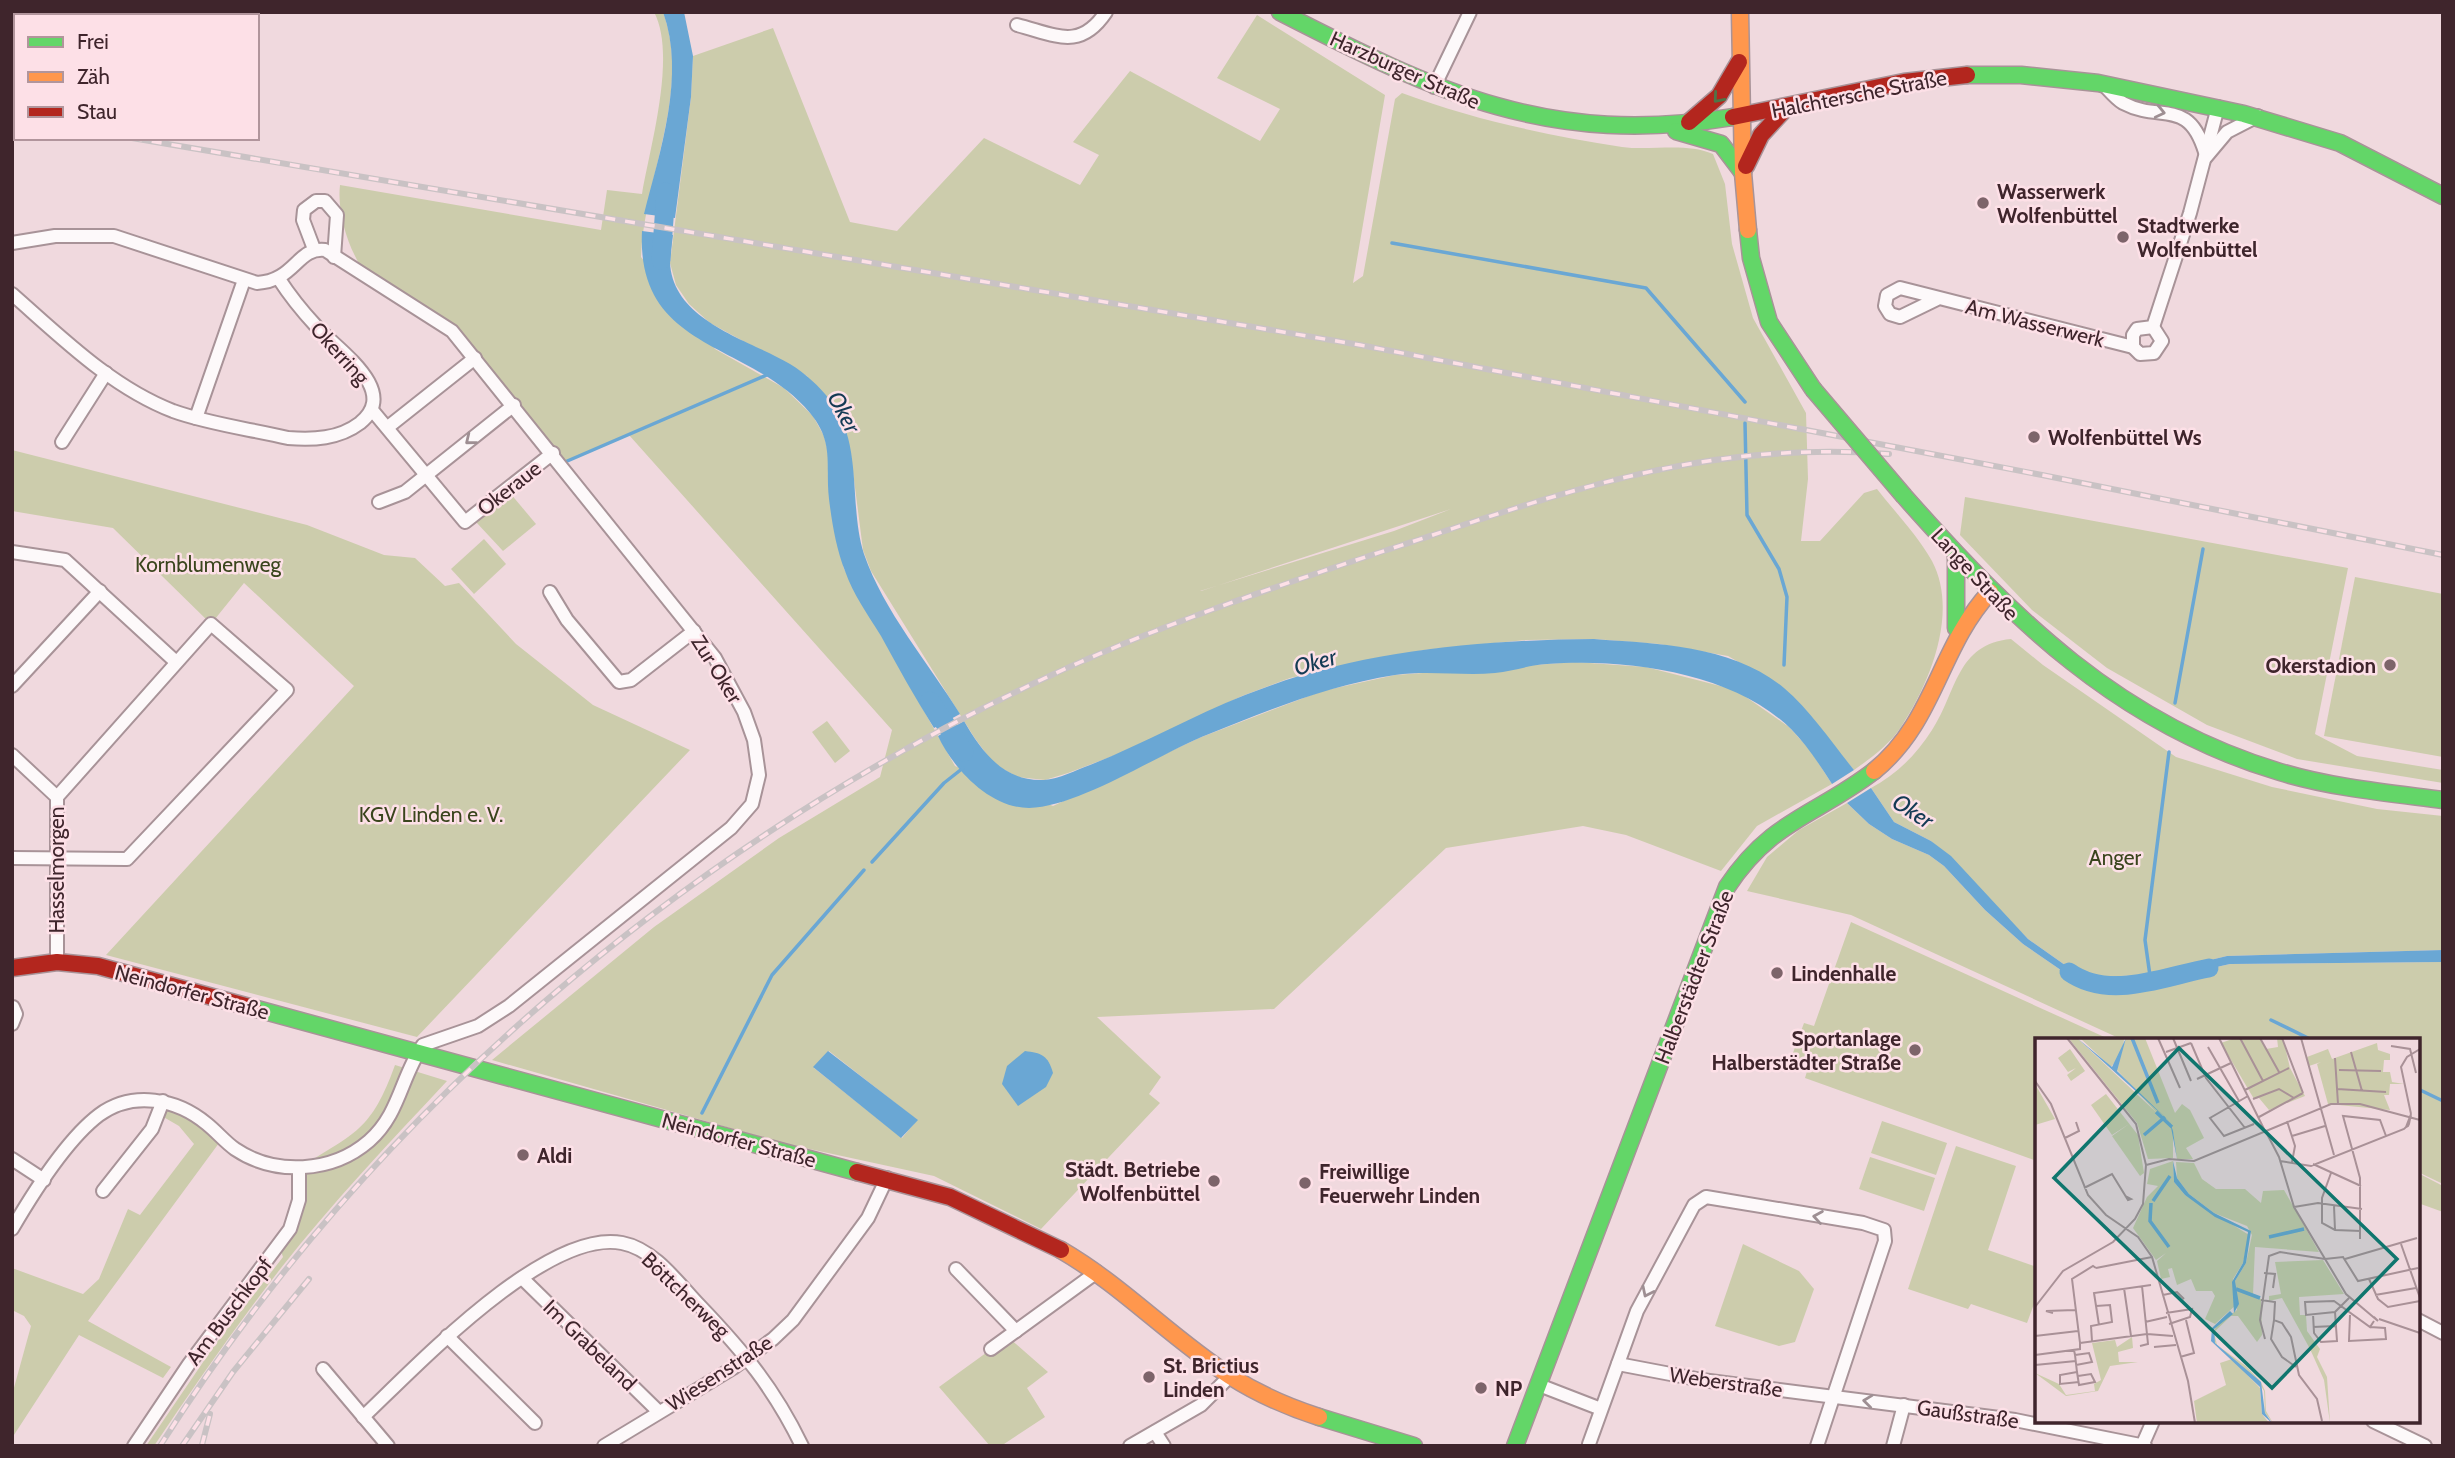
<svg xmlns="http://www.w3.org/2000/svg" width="2455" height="1458" viewBox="0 0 2455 1458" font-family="Cabin,sans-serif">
<rect width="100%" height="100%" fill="#f0d9de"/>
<g fill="#ccccac" fill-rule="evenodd">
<path d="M654,12H663C692,91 644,177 641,257L715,349L784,388L813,416L824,436L830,459L829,496L844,569L955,766L1053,806L1199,738L1322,691L1395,675L1575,662L1646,667L1736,690L1789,727L1810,750L1832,784L1757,826L1721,871L1626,835L1583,826L1446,848L1274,1009L1097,1017L1161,1077L1149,1094L1160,1103L1041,1229L934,1176L782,1143L492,1060L654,927L779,838L880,777L892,730L629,435L565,462L455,328L361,267C347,244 337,211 340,185L601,230L607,190L642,194C650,147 677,55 654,12ZM829,1051L917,1120L902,1138L814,1068Z"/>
<path d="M1257,15L1385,95L1353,283L1363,276L1395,99L1402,93C1474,120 1547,135 1622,147C1652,151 1685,142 1713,154L1725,184L1732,244L1753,318L1806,413L1808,479L1801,541H1820L1864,493L1877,489C1895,512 1918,536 1932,561C1959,612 1930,683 1901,727C1889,745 1871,758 1854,770L1782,687L1728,656L1659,644L1594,639L1526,640L1424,650L1290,678L1242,696L1126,751L1068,773L1045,780L1017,777L993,763L974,737L871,571L863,550L852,464L807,376L710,323L689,304L676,285L670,263L691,97L693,56L773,28L850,222L897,231L984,138L1080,185L1099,155L1073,142L1130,71L1260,141L1280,109L1217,78ZM1451,509L1394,531L1200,591H1201Z"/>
<polygon points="12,450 307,525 384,555 415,558 445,586 459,583 516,644 593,705 690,750 417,1037 106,955 354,686 244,583 211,624 113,528 12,511"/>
<polygon points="510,493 536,524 503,551 476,522"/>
<polygon points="1965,497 2348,568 2315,734 2357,756 2443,770 2443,783 2297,759 2207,725 2107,668 2032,610 1960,535"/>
<polygon points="484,539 506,564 474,594 451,569"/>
<polygon points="2355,577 2443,594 2443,757 2324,736"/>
<path d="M2011,639L2043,665L2176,757L2272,787L2377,809L2443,816V950L2227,956L2148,975L2093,977L2072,970L2028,939L1931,841L1894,822L1871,788C1896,775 1917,754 1932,730C1957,692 1956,644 2011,639Z"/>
<polygon points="827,721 850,751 835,763 812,732"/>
<polygon points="1847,803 1869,824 1892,839 1929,855 1944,866 1985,910 2023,944 2068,975 2089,983 2145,983 2230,964 2443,962 2443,1184 2418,1172 2418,1040 2123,1040 1851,915 1747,891 1767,857 1799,830"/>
<polygon points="1851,922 2111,1040 2037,1040 2037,1161 1805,1078 1808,1068 1790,1061 1804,1023 1814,1026"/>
<path d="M395,1065L447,1081C390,1142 332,1203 281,1268C236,1326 195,1385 154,1446H146L214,1346L283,1257L279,1245L290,1229L299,1168C356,1132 371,1131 395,1065Z"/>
<polygon points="163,1101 198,1123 219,1143 88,1321 171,1367 163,1378 79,1335 12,1438 12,1395 31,1326 24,1316 12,1310 12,1268 83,1294 99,1279 128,1209 140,1215 194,1144 179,1126 160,1115"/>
<polygon points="1882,1121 1947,1143 1936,1175 1871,1153"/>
<polygon points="1956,1146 2016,1166 1988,1250 2037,1267 2037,1296 2027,1323 1971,1304 1968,1309 1908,1289"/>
<polygon points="1870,1157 1935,1178 1924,1211 1859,1189"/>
<polygon points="2418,1173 2443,1186 2443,1212 2418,1203"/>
<polygon points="1743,1244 1799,1271 1814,1289 1795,1342 1779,1346 1715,1326"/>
<polygon points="1008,1337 1048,1372 1027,1388 1045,1417 1001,1446 990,1446 939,1387"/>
</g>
<g fill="#6aa7d4">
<path d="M663,12H684L693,56L691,97L675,218L644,214C660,151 686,75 663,12Z"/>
<path d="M642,231L673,235C672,244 670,253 670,262C672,321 750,340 790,364C805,373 819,386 830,400C864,443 848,505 864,554C884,612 928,662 960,714L934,728C915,698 898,667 881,636C868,615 853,594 845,571C836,548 832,523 829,499C825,465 835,443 810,413C749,340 636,352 642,231Z"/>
<path d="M1594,639C1659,644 1732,645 1784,688C1811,711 1832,743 1854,770L1832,784C1819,764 1807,745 1791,729C1733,672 1625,658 1547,664C1530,665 1513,671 1495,673C1462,676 1428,670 1395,675C1330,685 1269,710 1209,734C1158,754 1079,807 1029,808C989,808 953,768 938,736L964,721C982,752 1004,782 1044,780C1059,779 1076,770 1090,765C1143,744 1192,716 1245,695C1355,651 1477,640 1594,639Z"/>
<polygon points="1871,788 1894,822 1931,841 1951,856 2028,939 2072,970 2093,977 2148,975 2227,956 2443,950 2443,962 2230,964 2145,983 2089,983 2068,975 2023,944 1985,910 1944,866 1929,855 1892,839 1869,824 1847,803"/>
<polygon points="828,1051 918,1120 901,1138 813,1067"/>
<path d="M1025,1051C1041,1053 1048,1055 1053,1073L1046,1087L1018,1106L1002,1084L1007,1066Z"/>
</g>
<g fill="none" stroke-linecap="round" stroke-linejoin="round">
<g stroke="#6aa7d4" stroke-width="3.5">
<polyline points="1392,243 1646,288 1745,402"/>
<polyline points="1745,423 1747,515 1779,569 1787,597 1784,665"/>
<polyline points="565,462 769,374"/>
<polyline points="2175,703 2203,549"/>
<polyline points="872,862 944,783 963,768"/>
<polyline points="2151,983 2145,940 2169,752"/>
<polyline points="2271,1020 2312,1040"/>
<polyline points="2418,1089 2443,1101"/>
<polyline points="702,1113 772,975 864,870"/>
</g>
<g stroke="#6aa7d4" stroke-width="19">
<polyline points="661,260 666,192"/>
<polyline points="930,701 964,752"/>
<path d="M2069,972C2110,1001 2165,976 2209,968"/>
</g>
<defs>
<g id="street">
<path d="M1017,25C1056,35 1080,51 1106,12"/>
<path d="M2103,84C2109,90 2115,98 2123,103C2161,123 2188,97 2205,152"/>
<polyline points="1434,87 1470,12"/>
<polyline points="2206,157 2227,132 2258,116"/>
<path d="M12,243L55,236H114L257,283C295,281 297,247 325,250L452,331L715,658L744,712L754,740L759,775L752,804L731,828L509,1006L478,1026L423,1045C401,1076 400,1114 369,1141C332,1173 275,1176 235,1149C225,1142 217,1132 207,1124C177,1099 133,1090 99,1115C66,1140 33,1193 12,1229"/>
<polyline points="314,249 303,220 304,210 316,201 325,201 337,215 334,257"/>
<path d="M12,294C61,337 111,387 173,411C209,424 250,429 288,438C313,440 339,439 360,423C401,390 337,350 316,326C303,312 290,296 279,279"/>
<polyline points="1937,299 1900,317 1890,314 1885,306 1887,295 1900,288 2133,347 2133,335 2137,329 2153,327 2190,213 2218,107"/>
<polyline points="2133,347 2140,354 2154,353 2162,341 2153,327"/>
<polyline points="372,410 465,522 553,453"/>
<polyline points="196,418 244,280"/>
<polyline points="388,427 475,358"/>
<polyline points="62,442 106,373"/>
<polyline points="379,502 405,492 514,405"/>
<polyline points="12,552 65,560 176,662"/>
<polyline points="550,592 567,620 619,682 631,680 694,631"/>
<polyline points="12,686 100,591"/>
<polyline points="12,755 57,797 57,962"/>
<polyline points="12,858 127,859 287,690 211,624 57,797"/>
<polyline points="12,1024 16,1014 13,1007"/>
<polyline points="12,1159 44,1180"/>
<polyline points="103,1191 152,1129 163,1101"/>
<polyline points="956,1269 1016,1331"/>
<polyline points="522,1278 659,1412"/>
<polyline points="2418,1320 2443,1333"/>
<polyline points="447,1336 535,1423"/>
<polyline points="991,1349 1097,1272"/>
<polyline points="1618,1364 1702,1380 2015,1420 2145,1446"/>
<polyline points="323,1369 388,1446"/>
<polyline points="1539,1385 1601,1409"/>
<path d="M363,1417C414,1369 546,1228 622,1243C654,1249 678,1283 699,1305C743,1351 774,1388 802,1446"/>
<polyline points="2373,1421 2425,1446"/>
<polyline points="1155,1432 1164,1446"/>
<polyline points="1589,1444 1637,1311 1694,1205 1706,1197 1863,1223 1884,1230 1885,1241 1817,1446"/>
<polyline points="134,1446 189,1364 290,1229 299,1200 299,1168"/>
<polyline points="604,1446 733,1368 773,1339 793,1320 868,1218 887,1178"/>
<polyline points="1130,1446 1201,1405 1230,1376"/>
<polyline points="1893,1446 1904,1405"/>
<polyline points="2142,1446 2153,1421"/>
</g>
<g id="fast">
<path d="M1280,12C1438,93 1550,147 1733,117"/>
<polyline points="1967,75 2021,75 2098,83 2244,114 2340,143 2443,196"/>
<polyline points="1676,131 1721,144 1743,173"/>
<polyline points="1748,230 1751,258 1769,322 1813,389"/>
<path d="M1904,496C2013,619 2119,724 2280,772C2333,788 2389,793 2443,800"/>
<polyline points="1956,555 1956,628"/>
<polyline points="253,1008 857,1172"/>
<polyline points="1319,1417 1414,1446"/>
<path d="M1515,1446L1727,887C1771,820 1817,815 1874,771"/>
</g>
<g id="slow">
<polyline points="1740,12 1743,173 1748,230"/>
<path d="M1874,771C1935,722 1939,647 1990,592"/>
<path d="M1061,1250C1123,1286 1171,1338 1230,1376C1258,1394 1288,1407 1319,1417"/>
</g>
<g id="jam">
<polyline points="1733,117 1904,82 1967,75"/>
<polyline points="1689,122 1719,96 1739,62"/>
<polyline points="1746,166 1761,135 1785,109"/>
<polyline points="12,968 57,962 98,966 253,1008"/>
<polyline points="857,1172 950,1197 1061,1250"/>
</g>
</defs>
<use href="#street" stroke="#a89398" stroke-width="16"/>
<use href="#fast" stroke="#a89398" stroke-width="19"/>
<use href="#slow" stroke="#a89398" stroke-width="19"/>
<use href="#jam" stroke="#a89398" stroke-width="19"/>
<use href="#street" stroke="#fdf9fa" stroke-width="12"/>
<use href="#fast" stroke="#63d668" stroke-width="16"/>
<use href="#slow" stroke="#ff974d" stroke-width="16"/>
<use href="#jam" stroke="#b3261e" stroke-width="16"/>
<defs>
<g id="rail">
<polyline points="12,119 16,120"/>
<polyline points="132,138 1360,345 2042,475 2443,555"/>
<polyline points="202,1445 210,1414"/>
<path d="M160,1446C371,1112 686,846 1043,679C1156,626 1274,587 1393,548C1565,492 1704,440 1889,454"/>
<polyline points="182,1446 233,1372 309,1279"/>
</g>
</defs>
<use href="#rail" stroke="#c9c2c4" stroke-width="6"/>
<use href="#rail" stroke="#fde0e7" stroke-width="3.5" stroke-dasharray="10" stroke-linecap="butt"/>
<defs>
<polyline id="fast-bridge" points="1813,389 1904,496"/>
</defs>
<use href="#fast-bridge" stroke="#a89398" stroke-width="19" stroke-linecap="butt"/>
<use href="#fast-bridge" stroke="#63d668" stroke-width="16"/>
</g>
<defs><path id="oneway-chevron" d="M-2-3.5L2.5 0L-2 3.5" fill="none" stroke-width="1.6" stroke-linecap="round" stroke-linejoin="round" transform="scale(1.75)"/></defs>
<use stroke="#4f7547" href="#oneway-chevron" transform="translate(1718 98) rotate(131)"/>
<g stroke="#9e8f93">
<use href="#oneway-chevron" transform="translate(2160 112) rotate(13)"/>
<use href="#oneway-chevron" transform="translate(470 440) rotate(141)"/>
<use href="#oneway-chevron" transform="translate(1818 1217) rotate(-171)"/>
<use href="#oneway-chevron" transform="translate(1647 1292) rotate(116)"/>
<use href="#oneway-chevron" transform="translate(1868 1401) rotate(-173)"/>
</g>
<g fill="#7d646a" stroke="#fde0e7" stroke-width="2.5">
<circle cx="1983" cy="203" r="7"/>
<circle cx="2123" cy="237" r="7"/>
<circle cx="2034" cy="437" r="7"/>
<circle cx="2390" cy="665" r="7"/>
<circle cx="1777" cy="973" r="7"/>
<circle cx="1915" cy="1050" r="7"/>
<circle cx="523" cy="1155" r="7"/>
<circle cx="1214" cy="1181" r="7"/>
<circle cx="1305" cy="1183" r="7"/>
<circle cx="1149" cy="1377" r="7"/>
<circle cx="1481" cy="1388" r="7"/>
</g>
<g text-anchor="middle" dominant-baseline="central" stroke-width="5" stroke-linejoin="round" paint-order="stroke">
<g font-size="21" fill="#3f252c" stroke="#fde0e7">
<text transform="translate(1405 70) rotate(24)">Harzburger Straße</text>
<text transform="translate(1859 94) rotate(-11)">Halchtersche Straße</text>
<text transform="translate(2035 323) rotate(14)">Am Wasserwerk</text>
<text transform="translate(340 353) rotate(48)">Okerring</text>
<text transform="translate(509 488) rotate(-38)">Okeraue</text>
<text transform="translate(1975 574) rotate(47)">Lange Straße</text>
<text transform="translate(717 669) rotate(58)">Zur Oker</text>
<text transform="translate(56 870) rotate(-90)">Hasselmorgen</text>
<text transform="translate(1694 977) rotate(-69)">Halberstädter Straße</text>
<text transform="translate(192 992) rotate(15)">Neindorfer Straße</text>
<text transform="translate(739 1140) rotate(15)">Neindorfer Straße</text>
<text transform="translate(686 1295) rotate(44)">Böttcherweg</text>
<text transform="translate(229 1311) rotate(-53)">Am Buschkopf</text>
<text transform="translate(590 1345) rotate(44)">Im Grabeland</text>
<text transform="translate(719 1373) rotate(-33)">Wiesenstraße</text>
<text transform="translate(1726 1382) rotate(8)">Weberstraße</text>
<text transform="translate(1968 1414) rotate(8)">Gaußstraße</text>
</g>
<g font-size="21" font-weight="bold" fill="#3f252c" stroke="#fde0e7" text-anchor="start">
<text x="1997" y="191">Wasserwerk<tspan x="1997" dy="24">Wolfenbüttel</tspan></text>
<text x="2137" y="225">Stadtwerke<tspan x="2137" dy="24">Wolfenbüttel</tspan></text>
<text x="2048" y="437">Wolfenbüttel Ws</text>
<text x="2376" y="665" text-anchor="end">Okerstadion</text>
<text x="1791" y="973">Lindenhalle</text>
<text x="1901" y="1038" text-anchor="end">Sportanlage<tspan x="1901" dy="24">Halberstädter Straße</tspan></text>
<text x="537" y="1155">Aldi</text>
<text x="1200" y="1169" text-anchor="end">Städt. Betriebe<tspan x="1200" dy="24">Wolfenbüttel</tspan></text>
<text x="1319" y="1171">Freiwillige<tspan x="1319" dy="24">Feuerwehr Linden</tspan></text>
<text x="1163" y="1365">St. Brictius<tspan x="1163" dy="24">Linden</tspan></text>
<text x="1495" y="1388">NP</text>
</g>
<g font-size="21" fill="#3a451d" stroke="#fde0e7">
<text x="208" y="564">Kornblumenweg</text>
<text x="431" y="814">KGV Linden e. V.</text>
<text x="2115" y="857">Anger</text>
</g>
<g font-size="23" font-style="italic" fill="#133a54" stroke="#fde0e7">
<text transform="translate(844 412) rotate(62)">Oker</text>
<text transform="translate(1315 662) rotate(-16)">Oker</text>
<text transform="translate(1913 811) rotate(33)">Oker</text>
</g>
</g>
<g transform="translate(2035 1038)">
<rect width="385" height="385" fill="#f0d9de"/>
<path d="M42,0L122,75L81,31L91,0H110L140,75L147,66L155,72L169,100L151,110L158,121H142L138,95V120L113,121L102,85L35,2ZM45,0H89L88,14L76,29ZM200,0H225L231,11L243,9L242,0H248L255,30L270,58L234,72L224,60L219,61L186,5ZM342,5L343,12L355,16V22H349L348,34H355L357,44L369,46H355L354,57H349L355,72L293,66L282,26L286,24L274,28L272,19L293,11L297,21ZM35,11L50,33L36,43L32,37L41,30L33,34L23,20ZM0,46L20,81L0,87ZM71,56L103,97L109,135L105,138L77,98L94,86L77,97L56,67ZM138,123L139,144L150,157L214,197L208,225L198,241L201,267L180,286L170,281L180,258L177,253H161L156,241L142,247L137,230L133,231L135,239L126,241L122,223L131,215L121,222L98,190L112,159L123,148L112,146L115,131ZM141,124L159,125L167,141L181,151H210L226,165L228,153L249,152L284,214L220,209L218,257L226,261L227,297L222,304L203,278H196L179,294L182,307L211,328L226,344L230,353L231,373L238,385L230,375L229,353L222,342L181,307L178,298V294L183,286L202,272L200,243L211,225L217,197L212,188L179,175L154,156L142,140ZM288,222L309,256L264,259L265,277H271L272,293L285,311L282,319L292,339L295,385L289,342L275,311L247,260L234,263V258L246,256L240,224ZM97,299L98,310L83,314L84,324H103L75,328L63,353L31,358L0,335L24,346L31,357L60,353L59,346L66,342L57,305L80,302L82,309ZM197,321L225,350L227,376L234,385H162L159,363L191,347L185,325Z" fill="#ccccac"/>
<path d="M42,0L77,29L91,0L82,33L135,84L138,93L142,121L135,84ZM138,123L142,140L154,156L179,175L216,193L211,225L200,243L204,266L199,275L197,244L208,225L213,194L180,179L150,157L139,144ZM195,273L198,276L179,291L180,305L226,344L230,375L237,385L227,376L225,349L176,303L177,290Z" fill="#6aa7d4"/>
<path fill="none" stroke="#6aa7d4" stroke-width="3.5" d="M97,0L123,65M121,74L137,89M109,97L130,79M118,163L135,138M116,165L115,183L134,209M234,199L269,191M201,251L225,260"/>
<path fill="none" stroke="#a99197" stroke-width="2" d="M32,0L101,86L111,127M123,0L145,50M138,0L156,43M184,0L229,91M205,0L228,43M225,0L244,34M247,0L268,55M266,0L299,117M156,5L171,40L210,90M356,8L375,11L381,35M173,9L204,63M131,14L156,5M316,14L327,53M300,20L303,66M304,32L346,33M162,41L196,25M0,43L16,66L53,157L71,177L103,199L117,219L153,343L160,385M302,51L351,54M210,52L254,30M213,58L175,80L189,98L219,86M218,61L244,51L259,60M376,76L366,29L372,19L385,11M224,79L268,55M252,83L260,108L257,124M230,92L244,119L259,169L311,256L343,283L339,279M257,98L290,88M30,100L44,93L41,84M245,123L276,128L369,91L371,89L373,88L374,86L376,76L371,89M278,126L326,148M296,135L287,160V185L300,192L326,193M49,150L77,136L93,162L96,161L90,158M299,168L300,192M259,169L283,165L327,171M325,201V140L308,78L345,82L351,98M366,206L385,260M290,221L308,219L323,243L383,230M310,221L382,200M61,230L117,219M229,235L240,236L238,250M334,241L343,261L353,269L385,263M89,250L96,298M128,257L142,254L149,261M340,257L381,250M226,262L240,264L239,282M0,269L28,233L78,204L100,181L108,166L111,127L134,121L159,123L296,66H325L385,82M300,274L271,277L270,264L299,263L335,289L339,283M18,275L11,273L40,272M131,275L157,271L155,279L134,286M278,276L279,295L286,304L302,303L300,274L314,260M315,277L314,303L351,301L350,290L335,289M344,281L385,295M110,284L132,279M64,287L59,255L116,247M278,289L300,288M0,298L43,293M230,301L225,282L234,218L245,214L290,221M57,303L56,288L77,284L75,267L61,268M45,305L37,241L58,228L61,230M45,305L112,296L138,298M105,308L113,306L107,248M119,309L141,307M39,312L40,317L42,334L44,347L60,344L56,336L43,338M0,317L45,311V305M40,317L54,315L57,324L41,327M145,319L159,315L151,282M0,327L41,323M261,329L247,319L236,301L239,282L247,285L256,299L264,337L282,361L287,383M42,334L25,337V346L44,344"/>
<path fill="#0f766e" fill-opacity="0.15" stroke="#0f766e" stroke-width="3.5" d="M144,10L362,221L237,350L19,140Z"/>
<rect width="385" height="385" fill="none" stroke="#3f252c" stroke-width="3.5"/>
</g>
<rect width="2455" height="1458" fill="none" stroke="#3f252c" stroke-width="28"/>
<rect x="14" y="14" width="245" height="126" fill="#fde0e7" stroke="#b1959c" stroke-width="2"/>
<rect x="28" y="37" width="35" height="10" fill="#63d668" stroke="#b1959c" stroke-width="2"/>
<text x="77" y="49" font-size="21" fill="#3f252c">Frei</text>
<rect x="28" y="72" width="35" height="10" fill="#ff974d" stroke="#b1959c" stroke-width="2"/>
<text x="77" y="84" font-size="21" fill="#3f252c">Zäh</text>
<rect x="28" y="107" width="35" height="10" fill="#b3261e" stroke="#b1959c" stroke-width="2"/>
<text x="77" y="119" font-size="21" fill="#3f252c">Stau</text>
</svg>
